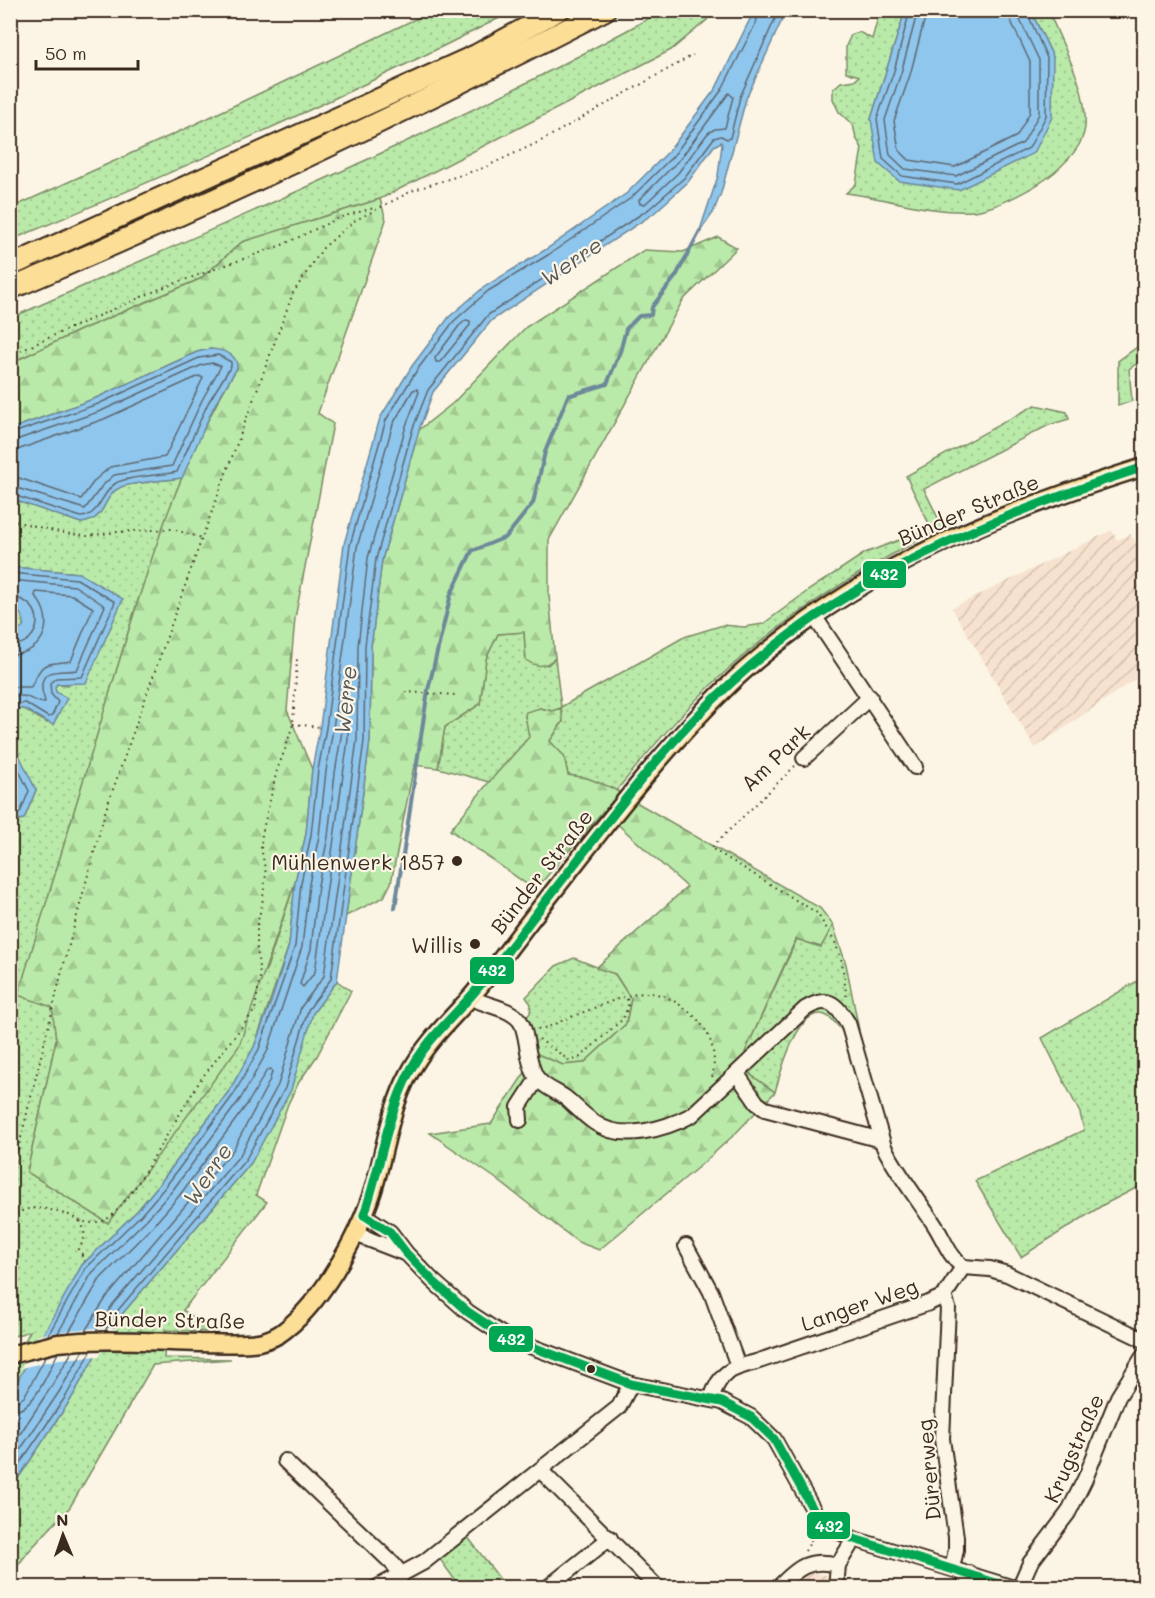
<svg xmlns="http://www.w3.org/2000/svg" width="1155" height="1598" viewBox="0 0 1155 1598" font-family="Mali,sans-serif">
<defs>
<pattern id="industrial-furrows" width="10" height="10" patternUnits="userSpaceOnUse" patternTransform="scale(1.5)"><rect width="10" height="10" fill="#f6e2ce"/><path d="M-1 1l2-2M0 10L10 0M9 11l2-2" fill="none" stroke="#d4c2b0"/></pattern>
<pattern id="grass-dots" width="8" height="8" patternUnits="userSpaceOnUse" patternTransform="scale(1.5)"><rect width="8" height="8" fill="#baeaa9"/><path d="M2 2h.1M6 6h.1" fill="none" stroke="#a1c991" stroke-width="1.8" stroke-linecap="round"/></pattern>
<pattern id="forest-firs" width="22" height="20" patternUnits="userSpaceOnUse" patternTransform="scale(1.5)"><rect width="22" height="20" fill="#baeaa9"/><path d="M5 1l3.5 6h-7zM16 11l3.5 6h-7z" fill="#a1c991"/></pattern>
</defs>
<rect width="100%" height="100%" fill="#fcf5e5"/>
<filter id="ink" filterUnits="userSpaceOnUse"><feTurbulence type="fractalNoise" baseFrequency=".0167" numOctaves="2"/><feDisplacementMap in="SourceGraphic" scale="12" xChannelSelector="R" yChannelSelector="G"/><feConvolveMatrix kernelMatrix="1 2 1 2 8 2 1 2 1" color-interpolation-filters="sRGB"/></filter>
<g filter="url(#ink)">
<g fill="url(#industrial-furrows)">
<polygon points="1112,530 1117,540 1131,534 1144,559 1144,673 1035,748 952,608"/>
<polygon points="810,1572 826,1575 828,1578 829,1587 785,1588 796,1575 800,1578"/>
</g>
<g fill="url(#grass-dots)" stroke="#7a8a64" stroke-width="1.5">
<path d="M434,10L513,11C349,95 181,170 11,240V208L187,128Z"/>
<path d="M662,11H710L707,20L671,50L380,199L242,242L200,279L83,329L11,363V318C230,221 453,128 662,11Z"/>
<path d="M872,11H905L871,119L1053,57L1031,11H1049C1062,48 1088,85 1085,127C1083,146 1068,160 1055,172C1037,187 996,209 973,211C931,214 888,198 846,193L856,184L862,148L856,138L853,125L839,112L833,99V89L841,82L856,80L859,76L846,72V46L851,35L859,32L872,39L879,14Z"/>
<polygon points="1144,342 1144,358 1129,369 1132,401 1118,406 1118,361"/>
<path d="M1035,405L1067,412L1069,419L1049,425L924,489L943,528C863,567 790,613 724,673C684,709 650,750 616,791L587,778L568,775L564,756L549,741L563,722L561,708L552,711L540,708L525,716L530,737L489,782L438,768L445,727L480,704L486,659L498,634L524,632L526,660L548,665L555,658L561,707L684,637L723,625L744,627L763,624L809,590L865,553L931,528L906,476Z"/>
<path d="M182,478L136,606L19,994L53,1007L56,1040L27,1172L108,1223L267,968L295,882L289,945L254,1047L229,1091L161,1182L137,1211L82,1265L11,1395V1367L30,1331L11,1337L10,821L24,819L36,790C23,764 5,739 14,709H24L47,723L56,692L55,687L57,684L68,685L79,573L11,567V499L81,523C108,520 101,496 120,487C130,483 169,480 182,478Z"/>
<polygon points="10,610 20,613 23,616 23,627 11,634"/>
<path d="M833,925L846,964L859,1030L845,1035C840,1028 833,1018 825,1015C798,1005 780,1074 775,1092L751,1075L745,1052L797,939L821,947Z"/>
<polygon points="574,958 615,974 631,999 626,1024 584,1063 563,1065 537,1054 518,1027 530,1013 531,1004 526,997 556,966"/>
<polygon points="1144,977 1144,1184 1103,1205 1021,1257 975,1181 1084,1130 1080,1113 1042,1038"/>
<polygon points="337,981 351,991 317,1056 299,1082 288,1104 256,1195 267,1202 183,1310 214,1332 165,1330 164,1358 231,1359 153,1365 70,1507 29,1551 11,1574 11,1489 71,1399 96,1354 123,1313 251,1163 304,1041 313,1013"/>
<polygon points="467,1536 506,1587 460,1587 439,1558"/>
</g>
<g fill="url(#forest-firs)" stroke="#7a8a64" stroke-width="1.5">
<path d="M380,199L386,220L318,413L333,424L295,618L287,710L312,769L306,834L295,882L239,1046L108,1223L27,1172L56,1040L52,1007L18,995C50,892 81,788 112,685C145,577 177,465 237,368L211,349L197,352L96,398L11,429V363L83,329L200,279L242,242Z"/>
<path d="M718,237L737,248L683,300L549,540V595L555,658C545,667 537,668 526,660L524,632L498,634L486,659L480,704L445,727L438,768L414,765L391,883L384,897L346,916L370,741L371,647L382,560L419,430L453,403L526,327L644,250L683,252Z"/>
<polygon points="540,708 552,711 561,708 563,721 550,741 564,756 568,775 587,778 610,787 820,908 833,925 821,947 796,939 745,1052 751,1075 775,1092 735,1134 702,1164 599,1250 578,1242 495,1178 430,1133 491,1124 537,1054 563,1065 584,1063 626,1024 631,999 615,974 596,968 687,887 603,811 535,890 450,830 489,782 529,737 525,715 526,712"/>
</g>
<g fill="#8fc6ed" stroke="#6d889a" stroke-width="1.5">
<polygon points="754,11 786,11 746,99 721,193 713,213 699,233 718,176 722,144 721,142 714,146 688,182 653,214 492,320 433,392 419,430 382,560 371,647 370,741 337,981 313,1013 291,1090 251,1163 123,1313 96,1354 71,1399 11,1489 11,1395 21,1374 82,1265 137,1211 161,1182 229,1091 254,1047 272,999 289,945 295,882 306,834 312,769 320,727 344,544 380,418 412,366 449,317 484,287 545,250 627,193 669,151 716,88"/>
<polygon points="905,11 1031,11 1053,57 1052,117 1034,153 959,190 899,181 878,163 871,119"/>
<path d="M211,349C223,350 238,353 237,368L214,406L182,478C169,480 130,483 121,487C101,496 108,520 81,523L11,499V429L96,398L197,352Z"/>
<polygon points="11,567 79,573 123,599 86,683 57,684 55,687 56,692 67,698 53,725 24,709 14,709 11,721 11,634 23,627 24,621 20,613 11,610"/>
<polygon points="10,724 16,749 36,790 24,819 11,821"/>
</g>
<polygon fill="#fcf5e5" points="98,1328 117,1328 99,1356 59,1359 21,1368 38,1335 70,1330"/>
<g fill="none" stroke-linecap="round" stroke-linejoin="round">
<g stroke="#5d6871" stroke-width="1.5">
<polyline points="910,10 894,71 877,119 883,159 902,176 957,184 1029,148 1046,116 1047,58 1026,10"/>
<polyline points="918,10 901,73 885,120 890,155 905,169 956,176 1023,143 1039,114 1039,60 1019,18 1018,10"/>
<polyline points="927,10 910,75 894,121 899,150 909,160 955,167 1017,136 1030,112 1030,62 1011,21 1009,10"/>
<polygon points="729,93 733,97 725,128 715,129 708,133 678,173 645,204 640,204 639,200 680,159"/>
<polygon points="466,320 470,321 470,325 440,362 436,362 435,358 459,326"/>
<path d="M10,434L98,404L199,358L218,355L231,362V366L208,403L177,472C164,475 126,476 116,483C101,492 100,516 81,517L10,494"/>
<polyline points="10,442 101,411 202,365 212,363 221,366 202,400 172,466 114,475 102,486 85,509 10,486"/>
<polyline points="10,451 20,449 104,419 199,376 203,378 165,457 110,467 95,480 81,499 19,478 10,477"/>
<polyline points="10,573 77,579 115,602 82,677 56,678 50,683 51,694 58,702 52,716 48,717 25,703 10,705"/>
<path d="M10,580L75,586L105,606L77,670C64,673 40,666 42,689C42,694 45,698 45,703C30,702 31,693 10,697"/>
<path d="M10,597C47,600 45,644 10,646"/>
<path d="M10,655C44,654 57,621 35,596L36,592L72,595L93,608L71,661C44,665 43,660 31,687H10"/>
<polygon points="346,729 348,731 348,740 315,972 303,987 300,984 311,949 318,885 328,837 335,773 342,731"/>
<polyline points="10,752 29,791 20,813 10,815"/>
<polyline points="105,1331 119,1309 246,1159 285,1088 308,1010 331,979 364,741 365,646 376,559 413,428 428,390 488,315 649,209 684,178 714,138 721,136 727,139 730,138 740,97 779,10"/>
<polyline points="69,1332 100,1279 153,1226 179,1196 248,1103 267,1070 271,1069 272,1072 269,1082 233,1150 106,1298 85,1331"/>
<polyline points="58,1333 92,1273 146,1220 172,1191 241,1098 267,1052 302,947 309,884 319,836 326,771 333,729 357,547 393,424 413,390 417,389 419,392 406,426 368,558 358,646 357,740 324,976 301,1007 278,1085 240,1155 113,1304 96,1331"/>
<polyline points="48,1335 86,1268 141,1215 166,1186 234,1094 259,1049 295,946 301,883 311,835 318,770 326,728 350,545 386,420 417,370 454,321 488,291 548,255 631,198 674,155 721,91 756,23 759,10"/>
<polyline points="10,1403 18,1401 24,1397 46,1356"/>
<path d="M10,1412C35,1411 47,1373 58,1353"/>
<polyline points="10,1449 51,1387 72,1352"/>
<polyline points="10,1465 59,1392 83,1351"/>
<polyline points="10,1478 66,1396 92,1350"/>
</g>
<polyline stroke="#6d889a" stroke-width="4" points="395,908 428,690 451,594 472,551 506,537 533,503 545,452 568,396 607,384 620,352 626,329 639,316 651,315 652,307 676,276 700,231"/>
<defs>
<g id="minor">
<polyline points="814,616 915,767"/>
<polyline points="804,758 870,697"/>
<path d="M470,997C485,1006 509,1007 520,1021C528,1032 526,1062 537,1078C543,1087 558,1092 567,1099C576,1107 585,1116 595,1123C622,1142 665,1129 692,1115L805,1009C828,995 835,1003 848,1023L884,1147C898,1174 917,1198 934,1224C944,1239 948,1255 963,1267"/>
<polyline points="737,1074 757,1103 765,1109 881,1140"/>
<polyline points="520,1120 519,1107 537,1079"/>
<polyline points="364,1215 390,1232 406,1253 433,1281 468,1312 506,1337 631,1384 722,1402 751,1417 774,1439 815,1513 831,1528 854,1539 1014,1588"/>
<polyline points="355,1234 404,1253"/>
<polyline points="686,1246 711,1292 738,1366"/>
<polyline points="963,1267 990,1269 1007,1274 1144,1340"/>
<polyline points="944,1296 948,1308 942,1439 956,1537 956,1550 952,1568"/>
<path d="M711,1399C720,1372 729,1369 756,1362L929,1303L944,1296L963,1267"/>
<polyline points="285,1461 393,1564 402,1575"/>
<polyline points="540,1470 658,1588"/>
<polyline points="376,1588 424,1562 619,1407 631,1384"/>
<polyline points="547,1588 610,1538"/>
<path d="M778,1588C798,1567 809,1558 838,1565"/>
<polyline points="836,1588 838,1565 854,1539"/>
<polyline points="963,1588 969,1573"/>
<polyline points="1019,1588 1030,1563 1068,1513 1085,1479 1118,1397 1144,1355"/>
</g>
<path id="major" d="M10,1355L58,1343L81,1341C121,1339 160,1342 200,1343C219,1343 239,1345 259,1342C268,1340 278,1336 285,1330C325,1299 363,1228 376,1180C386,1144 391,1107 409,1074C424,1045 448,1022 469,999C492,973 512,944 533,917C596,838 656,756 729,685C748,666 770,649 791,633C899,552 1017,507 1144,467"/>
<g id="highway">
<polyline points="10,266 476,55 559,10"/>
<path d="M10,289C212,204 410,110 605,10"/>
</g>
</defs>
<use href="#minor" stroke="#3b2a1e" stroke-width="18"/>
<use href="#major" stroke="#3b2a1e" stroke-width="21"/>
<use href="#highway" stroke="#3b2a1e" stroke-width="24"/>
<g stroke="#3b2a1e" stroke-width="2" stroke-dasharray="1.5 4.5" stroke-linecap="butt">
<polyline points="10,356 50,337 162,288 282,245 341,217 374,208"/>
<polyline points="10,520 63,533 87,536 117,532 172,529 202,538"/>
<polyline points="405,692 456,695"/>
<polyline points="293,724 320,727"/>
<polyline points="795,766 711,848 817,913 835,942 842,962 847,1000"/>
<path d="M538,1029C548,1028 559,1022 568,1018C589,1011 627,992 648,993C666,993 683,1006 696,1018C712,1034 717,1056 712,1078"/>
<polyline points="539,1039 570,1061 579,1058 623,1019 628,1006 627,998"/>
<polyline points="10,1172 14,1166 62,971 105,812 202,538 293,293 323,248 354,221 414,190 483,168 541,141 693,55"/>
<polyline points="10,1215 31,1208 47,1209 69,1215 80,1221 90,1223 104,1221 114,1214 135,1188 201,1079 255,1010 260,977 257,949 257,924 262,905 266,874 261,847 262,834 277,770 286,747 293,724 297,659"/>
<path d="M80,1221C86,1230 86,1241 78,1249L84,1257"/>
<polyline points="82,1255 82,1259 86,1263"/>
<polyline points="805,1551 811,1541 811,1529"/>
</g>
<use href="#minor" stroke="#fcf5e5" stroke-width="14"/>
<use href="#major" stroke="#fdde96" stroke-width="16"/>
<use href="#highway" stroke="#fdde96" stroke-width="20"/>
<defs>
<g id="bus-1">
<path d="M364,1215C380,1169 386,1119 408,1075C423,1044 449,1021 471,996C500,963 525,927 552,893C609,821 663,745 731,683C849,575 994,516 1144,467"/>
<polyline points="364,1215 390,1232 406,1253 433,1281 468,1312 506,1337 631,1384 722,1402 751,1417 774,1439 815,1513 831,1528 854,1539 1012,1588"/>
</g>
</defs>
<use href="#bus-1" stroke="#fcf5e5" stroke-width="14"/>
<use href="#bus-1" stroke="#00a651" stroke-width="9"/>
</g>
</g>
<g fill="#3b2a1e" stroke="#fcf5e5" stroke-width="2">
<circle cx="457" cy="861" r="6"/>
<circle cx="475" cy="944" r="6"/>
<circle cx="591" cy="1369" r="5"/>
</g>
<g text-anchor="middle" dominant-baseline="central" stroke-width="4.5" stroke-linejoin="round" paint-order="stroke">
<g font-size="21" fill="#3b2a1e" stroke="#fcf5e5">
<text transform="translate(968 509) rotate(-23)">Bünder Straße</text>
<text transform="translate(775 757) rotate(-44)">Am Park</text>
<text transform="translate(541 871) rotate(-52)">Bünder Straße</text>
<text transform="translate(859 1304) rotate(-19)">Langer Weg</text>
<text transform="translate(170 1319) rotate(1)">Bünder Straße</text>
<text transform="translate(1073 1448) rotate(-66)">Krugstraße</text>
<text transform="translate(928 1470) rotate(-95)">Dürerweg</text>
</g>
<g font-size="21" fill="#3b2a1e" stroke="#fcf5e5" text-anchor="end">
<text x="445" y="861">Mühlenwerk 1857</text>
<text x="463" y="944">Willis</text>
</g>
<g font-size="22" font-style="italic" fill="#54595c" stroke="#fcf5e5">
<text transform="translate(571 261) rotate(-34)">Werre</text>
<text transform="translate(345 700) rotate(-84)">Werre</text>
<text transform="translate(207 1174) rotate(-56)">Werre</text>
</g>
</g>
<g stroke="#fcf5e5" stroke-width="2">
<rect x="862" y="560" width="45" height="29" rx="6" fill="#00a651"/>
<rect x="469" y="956" width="46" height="29" rx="6" fill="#00a651"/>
<rect x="488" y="1325" width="46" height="28" rx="6" fill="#00a651"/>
<rect x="806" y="1511" width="45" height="29" rx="6" fill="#00a651"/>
</g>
<g font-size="16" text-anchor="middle" font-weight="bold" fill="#fff">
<text x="884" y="580">432</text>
<text x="492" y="976">432</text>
<text x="511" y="1345">432</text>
<text x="829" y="1532">432</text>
</g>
<rect width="1155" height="1598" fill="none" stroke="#fcf5e5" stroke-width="36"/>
<rect x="18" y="18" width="1119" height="1562" fill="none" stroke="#3b2a1e" stroke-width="2" filter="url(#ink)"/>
<g transform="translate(63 1535) rotate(358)" stroke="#fcf5e5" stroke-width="4.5" paint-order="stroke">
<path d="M0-4.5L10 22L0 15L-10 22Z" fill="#3b2a1e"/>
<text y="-9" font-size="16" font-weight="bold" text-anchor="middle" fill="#3b2a1e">N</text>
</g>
<path d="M36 60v9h102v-9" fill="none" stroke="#3b2a1e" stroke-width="3"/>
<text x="45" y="60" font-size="18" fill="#3b2a1e" stroke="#fcf5e5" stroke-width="4.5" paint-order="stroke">50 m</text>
</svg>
